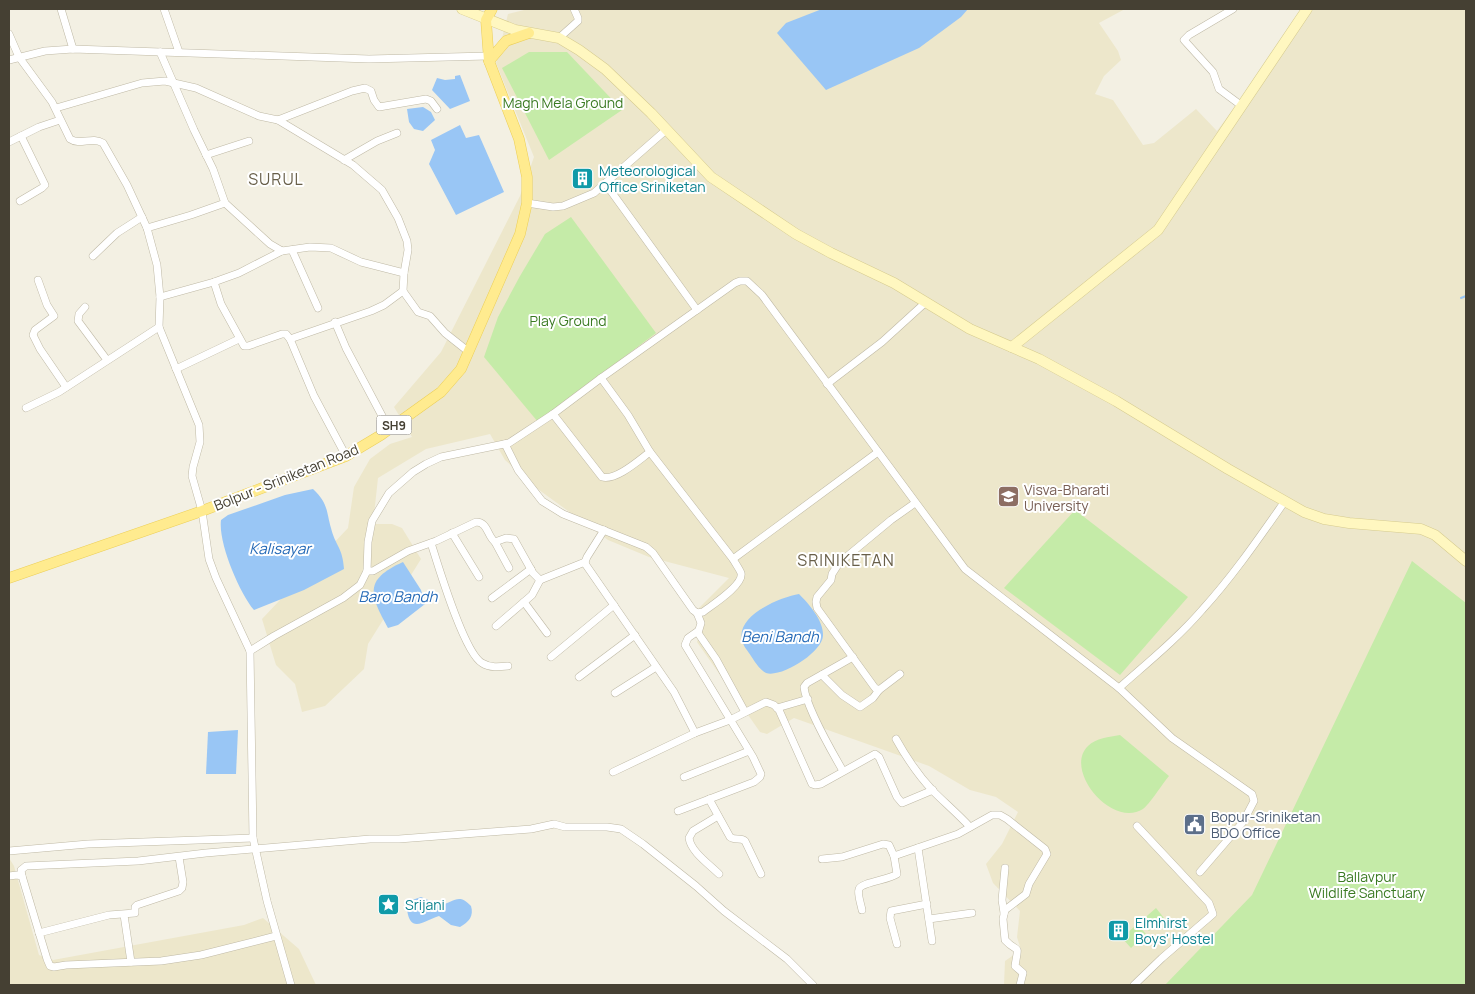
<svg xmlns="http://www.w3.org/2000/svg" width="1475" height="994" viewBox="0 0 1475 994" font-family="Manrope,sans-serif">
<rect width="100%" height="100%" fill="#f3f0e3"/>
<g fill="#ede7cb">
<polygon points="528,9 1125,9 1099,23 1118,51 1121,60 1104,76 1095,94 1113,100 1143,145 1154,143 1196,109 1217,131 1307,9 1466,9 1466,985 1004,985 1005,961 1021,950 1017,937 1020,911 993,883 986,864 1002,844 1018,812 996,797 970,790 929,766 794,718 767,734 760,732 697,642 704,621 699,608 729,578 649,557 608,540 535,487 505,460 490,434 426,449 378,478 373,524 392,524 402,528 421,559 368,644 364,669 325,706 302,712 295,684 276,665 262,619 348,528 354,487 370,459 390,444 412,437 394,407 441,352 520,196 534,157 496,63 508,14"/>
<polygon points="9,858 14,866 39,955 53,960 244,925 263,918 299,949 316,985 9,985"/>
</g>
<g fill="#c5eba8">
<polygon points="529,52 567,52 622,110 549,160 502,68"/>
<polygon points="571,217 656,333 538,422 484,357 498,317 520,276 545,234"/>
<polygon points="1075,510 1188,597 1120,675 1004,588"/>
<polygon points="1412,561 1466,603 1466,985 1165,985 1252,895"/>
<path d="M1120,735L1169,776C1163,783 1149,805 1143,809C1112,829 1063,770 1088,746C1096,738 1109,737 1120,735Z"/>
<polygon points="1156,908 1164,918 1149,931 1140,922"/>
<polygon points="1137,924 1146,934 1131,948 1122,938"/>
</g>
<g fill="#99c6f5">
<polygon points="822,9 968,9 961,17 919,48 826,90 777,33 786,23"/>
<polygon points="460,75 470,101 450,109 432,90 437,78 445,80 455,79 455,76"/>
<polygon points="423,107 431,112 435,120 423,131 414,129 409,122 407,109"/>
<polygon points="460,125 466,138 479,135 504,192 456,215 429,164 435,150 431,140"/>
<path d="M313,489C328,503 326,510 331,528C335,545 343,548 344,569L304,590L254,610C239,592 218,542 221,520L228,515L285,495Z"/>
<path d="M403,562L421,590L425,604L398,625L388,628C370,595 363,580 403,562Z"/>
<path d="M799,594C809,604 824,621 823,636C822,652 782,678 766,673C760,670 755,662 751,656C748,651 743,646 742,640C736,615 781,597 799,594Z"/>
<polygon points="238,730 236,774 206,774 208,732"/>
<path d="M421,897L440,905C454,903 458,892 471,906C474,916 469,922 460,927L451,925L439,916C425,920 410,935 407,909L412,900Z"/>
</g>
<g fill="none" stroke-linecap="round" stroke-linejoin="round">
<polyline stroke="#99c6f5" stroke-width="2" points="1461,298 1466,296"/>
<defs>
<g id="street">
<polyline points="61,9 73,49"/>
<polyline points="164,9 179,52"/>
<polyline points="1233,9 1189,35 1184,40 1213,72 1219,89 1242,106"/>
<path d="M9,34L19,57L52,102L70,139C80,146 92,136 103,143L127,185L147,228L157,265L160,297L159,327L199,425L200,442L193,467L192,476L202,511L209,559L216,578L250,651L253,838L267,901L291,985"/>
<polyline points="559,38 578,21 578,18 574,9"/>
<polyline points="160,52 194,130 213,169 225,203 270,244 282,251 310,247 331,248 361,262 404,273"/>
<polyline points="9,60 45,51 73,49 369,59 488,56"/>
<polyline points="56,108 142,83 165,81 196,88 259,116 278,120 352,91 365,88 371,91 374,100 379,107 426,99 431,101 437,109"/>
<polyline points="278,120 353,165 382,190 398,218 407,241 408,250 404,273 403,291 418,312 430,316 445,333 469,352"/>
<polyline points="9,142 39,127 60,120"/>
<polyline points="206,155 249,141"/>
<polyline points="344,160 377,141 397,133"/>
<polyline points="605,183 697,310"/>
<polyline points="20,201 42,188 45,185 21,136"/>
<polyline points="527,203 553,207 563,206 594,193 666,130"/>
<polyline points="147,228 191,215 225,203"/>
<polyline points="292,250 318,308"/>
<polyline points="93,256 117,233 142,217"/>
<polyline points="38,280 47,305 54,316 35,330 33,335 40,349 66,387"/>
<polyline points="214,282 221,304 244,346 248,346 282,334 286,334 290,339 314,396 346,456"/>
<polyline points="160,297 214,282 239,273 282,251"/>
<polyline points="85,307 79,314 78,321 107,360"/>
<polyline points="335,322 346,348 389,429"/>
<polyline points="290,339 371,311 384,305 403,291"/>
<polyline points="176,369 239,339"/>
<polyline points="827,384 882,342 926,302"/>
<polyline points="26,408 59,392 159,327"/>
<path d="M553,414L602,477C616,481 639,460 650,452"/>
<path d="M505,444L518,470L542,501L563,514L646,547L653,553L693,610L697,613L703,612C712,605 744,585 741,573C739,568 735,563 733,559L650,452L628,415L601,378"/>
<polyline points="604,530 587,557 585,562 586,565 674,692 695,733"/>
<polyline points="452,533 479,577"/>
<polyline points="495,542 509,568"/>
<path d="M431,543C438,565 464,653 482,663C490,668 499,667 508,666"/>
<polyline points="733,559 878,452"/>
<path d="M367,571H373L408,551L436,541L476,522C488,522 487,536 495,542L506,538L514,539L533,573L540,580L585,562"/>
<polyline points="492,598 531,569"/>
<polyline points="524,602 547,633"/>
<polyline points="697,613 701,623 698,633 716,659 745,712"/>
<polyline points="496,626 532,595 540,580"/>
<polyline points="250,651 274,636 343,598 360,585 367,571 368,542 372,521 389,493 413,472 426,464 441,457 509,443 553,414 601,378 735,283 740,281 747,281 762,295 965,569 1119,688 1172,738 1252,794 1254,801 1243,822 1200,872"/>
<polyline points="551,657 614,605"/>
<polyline points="900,674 879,690 875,688 817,608 816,602 817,597 831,580 832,574 839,563 891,520 915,503"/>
<polyline points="822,675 842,695 860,707 873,698 879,690"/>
<polyline points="579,677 635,635"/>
<path d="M1119,688C1147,663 1177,639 1202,610C1233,576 1259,538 1285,501"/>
<polyline points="615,693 656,667"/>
<polyline points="777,708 808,699"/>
<path d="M896,739C906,757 918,775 933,791C945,803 958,814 970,827"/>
<path d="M843,771C832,752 806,707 804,687L807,683L853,657"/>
<polyline points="613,772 695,733 730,720 766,702 774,705 779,710 812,784 815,785 821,784 875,754 879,757 897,797 902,803 933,790"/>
<polyline points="684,777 749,751"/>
<path d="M709,799L730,837C735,841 741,837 745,841L761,874"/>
<polyline points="678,811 754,782 760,777 761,774 753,757 685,645 688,638 698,631"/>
<path d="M718,816L693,831L689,838C691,852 709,864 719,874"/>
<polyline points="918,848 932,941"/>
<polyline points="9,851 88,844 253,838"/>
<path d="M894,856L958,834L992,815H1000L1007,819L1045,849L1047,854L1029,884L1026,894L1005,910L1003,919L1005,940C1019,955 1019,941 1015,966L1023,973L1020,985"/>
<path d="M822,859L842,857L883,844L889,845L894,856L897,874C889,880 862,882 859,889C857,894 861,904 862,910"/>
<polyline points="9,876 17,875 22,876 47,959 50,966 54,967 66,965 161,961 201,955 276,936"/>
<polyline points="22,876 21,870 26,866 138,861 206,853 370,839 399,839 531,829 554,824 565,827 607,827 621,829 643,844 696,886 724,911 787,959 813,985"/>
<polyline points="1004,913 1002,900 1005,868"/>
<polyline points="124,915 131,962"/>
<polyline points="929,919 972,913"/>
<polyline points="39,933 109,915 135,913 135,907 137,905 179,891 182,888 183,882 179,857"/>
<polyline points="897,944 890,918 891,911 927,904"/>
<polyline points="1134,985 1162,958 1213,914 1209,903 1137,826"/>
</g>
<g id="secondary">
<polyline points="462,9 515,30 559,38 579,50 605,69 651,113 711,177 796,234 831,253 894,283 970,329 1039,359 1116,401 1228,469 1304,512 1324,519 1349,523 1421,529 1435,535 1466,561"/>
<polyline points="1012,347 1158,230 1307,9"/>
</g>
<g id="primary">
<polyline points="489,61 506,41 529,33"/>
<polyline points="9,578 202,511 346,456 381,435 441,392 461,369 520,234 527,203 527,177 519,139 489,61 486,20 492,9"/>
</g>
</defs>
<use href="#street" stroke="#bfb9a5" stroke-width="8"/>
<use href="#secondary" stroke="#d6cb8f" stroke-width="11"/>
<use href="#primary" stroke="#eccf58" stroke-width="11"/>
<use href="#street" stroke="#fff" stroke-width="7"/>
<use href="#secondary" stroke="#fff7c0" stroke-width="10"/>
<use href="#primary" stroke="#ffeb8f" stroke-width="10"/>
</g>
<defs>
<symbol id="building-square" viewBox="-11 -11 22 22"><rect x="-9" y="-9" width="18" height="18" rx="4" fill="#0f9aa8" stroke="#fff"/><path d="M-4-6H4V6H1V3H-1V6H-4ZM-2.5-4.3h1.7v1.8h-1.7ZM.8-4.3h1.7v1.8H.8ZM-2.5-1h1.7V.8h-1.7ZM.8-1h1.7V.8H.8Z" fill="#fff"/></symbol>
<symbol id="university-square" viewBox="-11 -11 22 22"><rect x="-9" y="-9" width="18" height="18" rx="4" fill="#8d6e63" stroke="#fff"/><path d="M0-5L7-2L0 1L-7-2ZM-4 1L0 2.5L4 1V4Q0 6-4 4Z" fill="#fff"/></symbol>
<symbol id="civic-square" viewBox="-11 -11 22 22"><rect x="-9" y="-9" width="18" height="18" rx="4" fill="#5c6f8a" stroke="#fff"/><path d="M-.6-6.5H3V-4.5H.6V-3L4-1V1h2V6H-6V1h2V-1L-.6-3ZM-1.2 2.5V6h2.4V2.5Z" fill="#fff"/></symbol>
<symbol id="sight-square" viewBox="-11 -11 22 22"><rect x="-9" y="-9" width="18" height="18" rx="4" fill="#0f9aa8" stroke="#fff"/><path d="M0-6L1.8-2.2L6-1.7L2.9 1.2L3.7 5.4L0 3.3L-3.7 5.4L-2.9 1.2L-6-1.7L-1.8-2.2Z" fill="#fff"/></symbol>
</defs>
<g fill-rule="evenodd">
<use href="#building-square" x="570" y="166" width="25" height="25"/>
<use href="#university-square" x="996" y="484" width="25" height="25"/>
<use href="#civic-square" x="1182" y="812" width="25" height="25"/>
<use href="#sight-square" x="376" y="892" width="25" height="25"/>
<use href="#building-square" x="1106" y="918" width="25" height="25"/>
</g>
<g text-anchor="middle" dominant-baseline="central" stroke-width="4" stroke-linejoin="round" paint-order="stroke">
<rect fill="#fff" stroke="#7d7970" stroke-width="1" x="376.5" y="415.5" width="35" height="19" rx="4"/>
<g font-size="12" font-weight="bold" fill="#454033">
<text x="394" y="425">SH9</text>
</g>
<g font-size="14" fill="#3a7a22" stroke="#fff">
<text x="563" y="102">Magh Mela Ground</text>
<text x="568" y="320">Play Ground</text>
<text x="1367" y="876">Ballavpur<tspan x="1367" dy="16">Wildlife Sanctuary</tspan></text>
</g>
<g font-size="14" fill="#0d838f" stroke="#fff" text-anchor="start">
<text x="599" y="170">Meteorological<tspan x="599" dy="16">Office Sriniketan</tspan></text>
<text x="405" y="904">Srijani</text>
<text x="1135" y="922">Elmhirst<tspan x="1135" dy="16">Boys' Hostel</tspan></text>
</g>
<g font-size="14" fill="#454033" stroke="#fff">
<text transform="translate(286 477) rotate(-22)">Bolpur - Sriniketan Road</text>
</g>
<g font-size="14" fill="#785e54" stroke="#fff" text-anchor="start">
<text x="1024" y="489">Visva-Bharati<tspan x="1024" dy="16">University</tspan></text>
</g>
<g font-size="14" fill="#4e5e75" stroke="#fff" text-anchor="start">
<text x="1211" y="816">Bopur-Sriniketan<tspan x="1211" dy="16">BDO Office</tspan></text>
</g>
<g font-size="15" font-style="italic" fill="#256ab7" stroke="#fff">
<text x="280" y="548">Kalisayar</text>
<text x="398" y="596">Baro Bandh</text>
<text x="780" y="636">Beni Bandh</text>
</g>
<g font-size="16" letter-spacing="1" fill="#685f49" stroke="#fff">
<text x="276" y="179">SURUL</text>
<text x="846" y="560">SRINIKETAN</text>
</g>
</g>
<rect width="1475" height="994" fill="none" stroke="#454033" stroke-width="20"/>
</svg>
